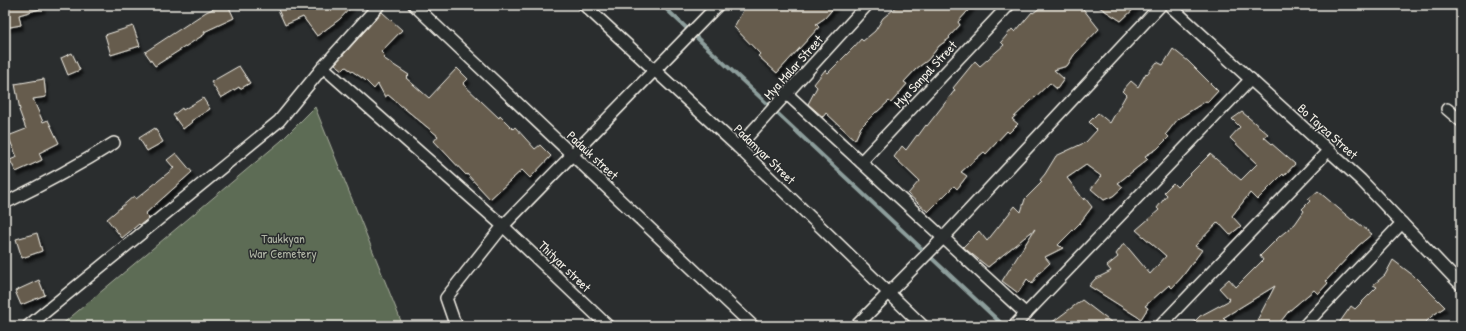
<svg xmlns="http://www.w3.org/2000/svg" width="1466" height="331" viewBox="0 0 1466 331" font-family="'Patrick Hand',sans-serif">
<defs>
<filter id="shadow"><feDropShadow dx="2.5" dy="4.5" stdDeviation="1" flood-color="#0009"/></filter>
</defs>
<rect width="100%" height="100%" fill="#2a2d2e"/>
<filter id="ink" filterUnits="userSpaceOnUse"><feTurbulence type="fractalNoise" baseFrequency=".025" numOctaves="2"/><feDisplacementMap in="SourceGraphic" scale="8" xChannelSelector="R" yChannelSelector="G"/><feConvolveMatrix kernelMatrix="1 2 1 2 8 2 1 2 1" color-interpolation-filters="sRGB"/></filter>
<g filter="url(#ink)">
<polygon fill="#5d6c54" stroke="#a8ae9e" points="315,107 403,326 60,326 281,141"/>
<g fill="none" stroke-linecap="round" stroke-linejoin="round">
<polyline stroke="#8d9e9c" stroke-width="4" points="662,5 1004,326"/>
</g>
<g fill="#665c4d" stroke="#f4f1e8" filter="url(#shadow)">
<polygon points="5,5 42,5 43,8 19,15 21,25 5,28"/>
<polygon points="221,5 228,5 234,18 204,32 205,34 155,66 145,52 206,12"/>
<polygon points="276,5 353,5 340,19 317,36 303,17 285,25"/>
<polygon points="746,5 836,5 825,18 816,24 819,27 777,73 758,56 760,54 734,27"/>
<polygon points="899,5 973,5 958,22 960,25 949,37 950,38 939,46 928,60 916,69 904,82 907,84 891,103 889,101 877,112 876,112 861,127 855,140 826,113 823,117 808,104 817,87 814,84 825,70 828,73 854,47 861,39 863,41 875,31 883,18"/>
<polygon points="1044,5 1080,5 1099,29 1074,55 1067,66 1054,70 1064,79 1057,89 1050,83 1012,119 1018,124 1009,133 1007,131 986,154 984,152 961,172 967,176 957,189 954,186 928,212 908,194 919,181 894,157 902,146 906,150 917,135 918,136 926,125 927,126 955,90 953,88 975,61 980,66 1004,45 1001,42 1012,29 1015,32 1032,12 1033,13"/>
<polygon points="1096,5 1138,5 1121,21"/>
<polygon points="382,12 402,30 381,52 385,56 383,58 409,75 406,78 429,98 457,68 468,79 463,84 499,118 500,116 513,129 515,127 535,149 540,145 551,156 530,178 522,170 490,199 467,174 466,175 434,141 438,136 388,95 385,97 378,84 374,89 365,80 346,67 343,70 335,64"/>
<polygon points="133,26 140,46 111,55 105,35"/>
<polygon points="1173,49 1188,61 1218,91 1208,102 1206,101 1178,119 1166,134 1169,137 1157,149 1145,156 1148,159 1118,183 1123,187 1113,196 1104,200 1091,189 1101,176 1086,165 1067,178 1084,200 1085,198 1092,207 1080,223 1058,245 1063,248 1045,257 1050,263 1038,274 1032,284 1027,279 1018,293 1002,281 1035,229 988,267 963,247 979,231 987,241 1015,206 1021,212 1025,199 1042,182 1040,180 1045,174 1056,156 1086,142 1097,130 1089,122 1098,113 1110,123 1126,95 1122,91 1131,81 1138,87 1146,73 1147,74 1157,62 1163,65"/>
<polygon points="72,53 80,70 68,75 61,58"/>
<polygon points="239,66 250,83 240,89 239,87 221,98 211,82"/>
<polygon points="44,79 46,97 33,99 43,122 48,120 59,143 39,153 42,160 16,172 10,160 17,157 8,136 26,129 19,110 20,110 15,84"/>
<polygon points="203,98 210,109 191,121 192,122 183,129 173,115 182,108 183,110"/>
<polygon points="1242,112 1268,134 1264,137 1295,164 1284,176 1283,174 1257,200 1250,193 1232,216 1241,226 1230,235 1218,222 1195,246 1202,250 1182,277 1172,288 1169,285 1145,306 1148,308 1141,319 1089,286 1095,279 1111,271 1107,266 1118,257 1116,254 1124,243 1150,274 1166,256 1136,230 1159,210 1157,208 1167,195 1164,192 1173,183 1177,187 1210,154 1241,180 1257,164 1230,138 1240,127 1232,119"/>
<polygon points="155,128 163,142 147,151 139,138"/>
<polygon points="176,153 192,172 145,214 149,218 140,225 139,224 122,238 107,219 134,196 136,199 174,168 167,160"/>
<polygon points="1318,191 1352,220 1353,219 1372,234 1358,246 1326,281 1328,283 1318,294 1314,290 1289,311 1277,326 1254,326 1275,286 1223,318 1231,326 1190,326 1200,316 1230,300 1219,288 1229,279 1236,287 1263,260 1260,256 1280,236 1295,224 1304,211 1302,209 1310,201 1308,199"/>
<polygon points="37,233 42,251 22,258 16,239"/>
<polygon points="1393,260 1414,276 1445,307 1432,316 1422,326 1337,326 1351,306 1355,309 1377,287 1373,285 1385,275"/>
<polygon points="39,280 45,295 21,305 15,291"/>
<polygon points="1082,300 1116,326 1047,326"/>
</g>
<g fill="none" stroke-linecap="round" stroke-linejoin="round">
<defs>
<g id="street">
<polyline points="414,5 753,326"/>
<polyline points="584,5 738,147 923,326"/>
<polyline points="1169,5 1361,180 1461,285"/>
<polyline points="323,67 503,226 608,326"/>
<polyline points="787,94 1026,314"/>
<polyline points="1447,109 1461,121"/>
<polyline points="738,147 867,5"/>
<polyline points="861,162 1009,5"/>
<path d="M5,203C42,185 79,165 114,143"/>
<polyline points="28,326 279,121 323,67 379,5"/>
<polyline points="458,326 454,321 446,298 503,226 718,5"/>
<polyline points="856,326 943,238 1161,5"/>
<polyline points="1014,326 1251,79"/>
<polyline points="1160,326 1329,150"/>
<polyline points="1304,326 1402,223"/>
</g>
</defs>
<use href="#street" stroke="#f4f1e8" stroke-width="14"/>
<use href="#street" stroke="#2a2d2e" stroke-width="11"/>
</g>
</g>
<g text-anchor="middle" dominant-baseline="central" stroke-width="3" stroke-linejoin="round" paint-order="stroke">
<g font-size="13" fill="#f4f1e8" stroke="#2a2d2e">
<text transform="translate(793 67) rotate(-48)">Mya Malar Street</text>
<text transform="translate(925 74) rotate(-47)">Mya Sanpal Street</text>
<text transform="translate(1328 131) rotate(42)">Bo Tayza Street</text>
<text transform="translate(765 154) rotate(44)">Padamyar Street</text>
<text transform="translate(593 155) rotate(43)">Padauk street</text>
<text transform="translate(565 266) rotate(44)">Thityar street</text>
</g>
<g font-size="13" fill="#b0b5a5" stroke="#2a2d2e">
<text x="283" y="238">Taukkyan<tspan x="283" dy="15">War Cemetery</tspan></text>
</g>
</g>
<rect width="1466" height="331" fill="none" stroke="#2a2d2e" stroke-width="20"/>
<rect x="10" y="10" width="1446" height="311" fill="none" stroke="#f4f1e8" stroke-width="1.5" filter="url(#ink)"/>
</svg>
